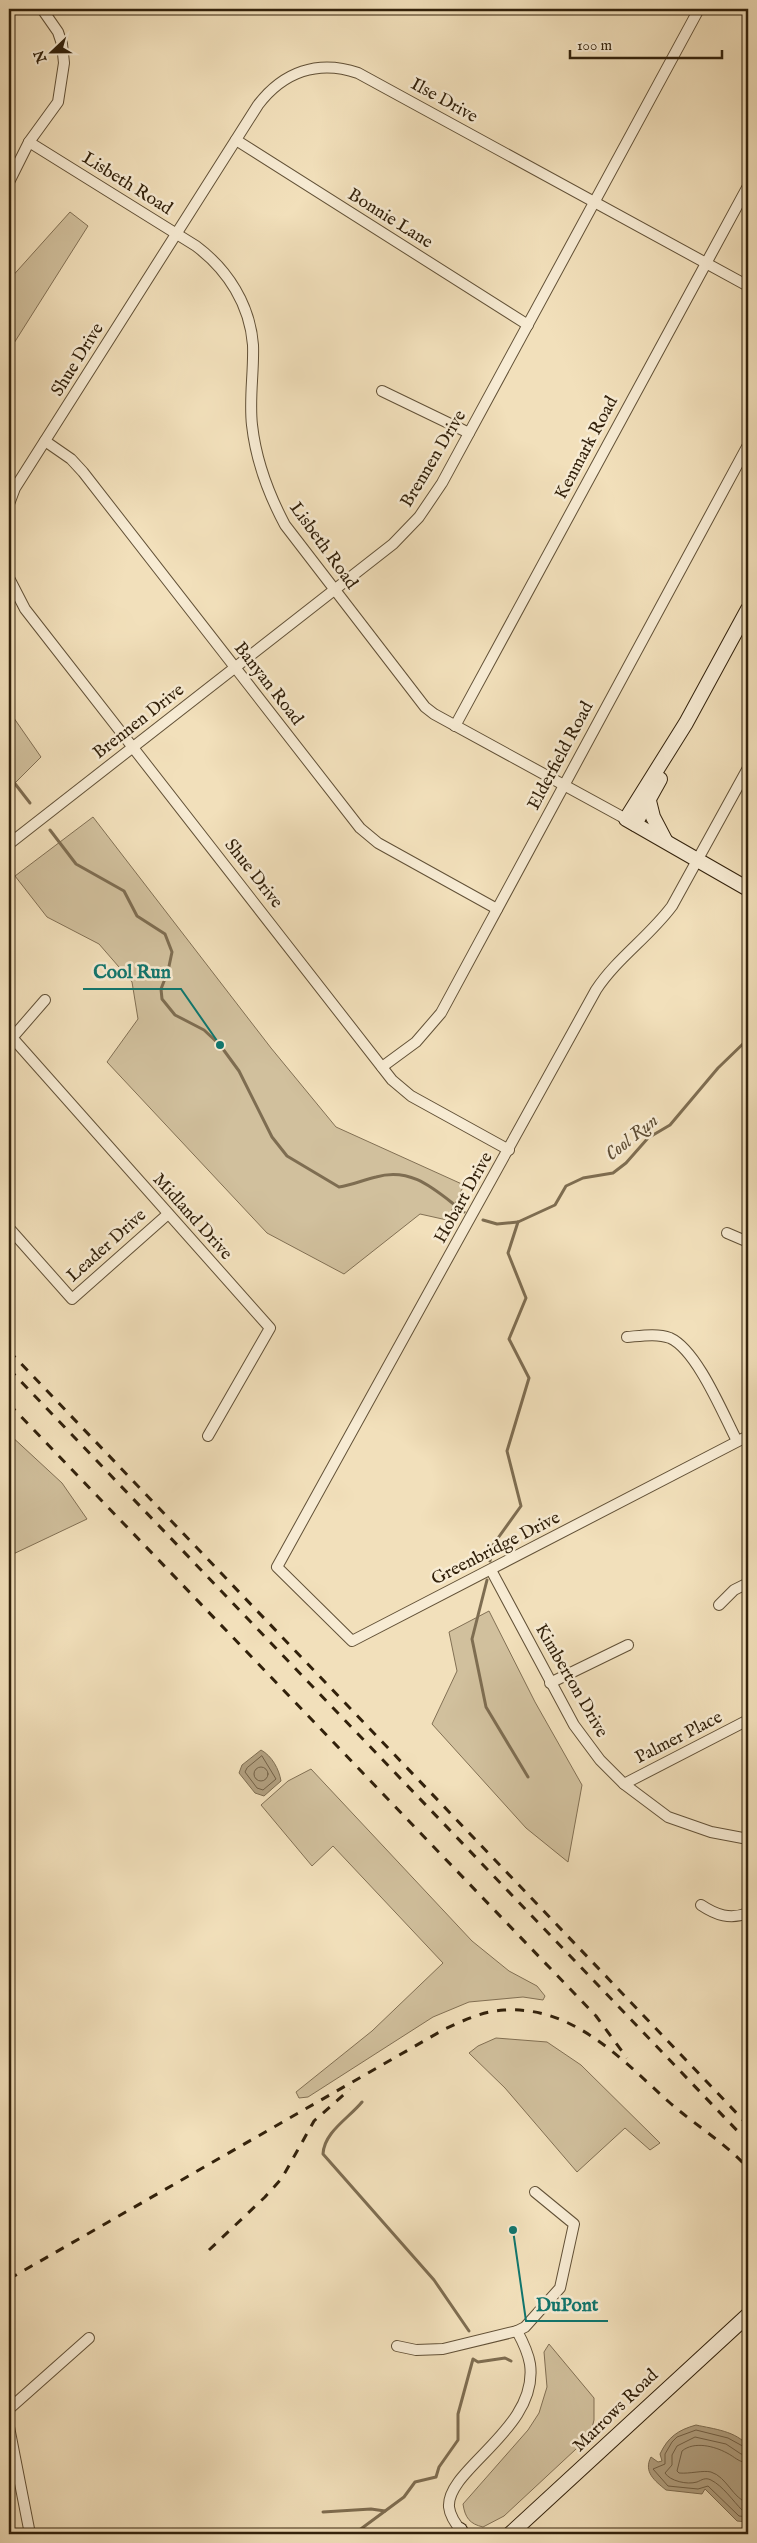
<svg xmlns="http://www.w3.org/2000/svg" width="757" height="2543" viewBox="0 0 757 2543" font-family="'IM FELL English',serif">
<rect width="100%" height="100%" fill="#f2e0bb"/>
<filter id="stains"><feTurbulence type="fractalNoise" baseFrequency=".004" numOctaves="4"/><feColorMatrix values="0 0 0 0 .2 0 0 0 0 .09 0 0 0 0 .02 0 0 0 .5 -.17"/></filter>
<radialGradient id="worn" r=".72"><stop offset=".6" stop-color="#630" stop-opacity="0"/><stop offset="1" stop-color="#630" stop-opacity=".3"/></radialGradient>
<g fill="#d1c09d" stroke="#827054">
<polygon points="70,212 88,226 9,351 9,280"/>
<polygon points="9,711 41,757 9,789"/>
<polygon points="93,817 271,1048 336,1127 464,1185 447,1220 420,1214 344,1274 267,1233 107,1062 138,1019 132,982 99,944 47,917 15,876"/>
<polygon points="9,1434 62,1483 87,1519 9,1556"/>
<polygon points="489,1611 535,1702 582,1785 568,1862 526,1828 432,1724 457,1671 449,1632"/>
<polygon points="311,1769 472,1941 509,1971 537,1986 545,1996 543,2000 523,1997 469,2002 433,2017 308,2097 299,2098 296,2092 372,2031 443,1963 333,1846 312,1866 261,1805 288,1781"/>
<polygon points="496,2038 547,2042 581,2065 660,2143 650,2150 625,2128 577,2172 505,2088 469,2053 478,2046"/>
<path d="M549,2344L594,2398V2420L590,2436L504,2516L483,2527C470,2524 465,2518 463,2504L528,2430L539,2413L547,2387L544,2352Z"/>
</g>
<g fill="#b19f7f" stroke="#7e6d51">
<path d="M261,1750C272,1756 279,1769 281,1781L264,1796L255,1793L239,1773L242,1765Z"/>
<path d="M696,2425C714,2429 736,2431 748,2446V2522L737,2521L705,2489L702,2494L666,2490C655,2481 643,2472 651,2457L658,2462L662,2461L660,2454C668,2437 678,2430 696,2425Z"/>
</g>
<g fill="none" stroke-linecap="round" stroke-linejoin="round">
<g stroke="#726045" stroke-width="1">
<polygon points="262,1756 276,1779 263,1790 257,1788 245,1772 247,1768"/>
<circle cx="261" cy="1774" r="7"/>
<polyline points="748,2449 728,2438 696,2430 677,2437 672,2442 665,2454 665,2464 653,2469 668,2486 698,2489 708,2486 739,2516 748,2517"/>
<path d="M748,2455L741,2454L726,2444L695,2437L677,2446L672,2455V2465L665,2473C670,2481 687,2485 697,2482C702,2480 705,2477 711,2480C723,2486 733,2501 742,2510L748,2511"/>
<path d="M748,2463C738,2462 735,2457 727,2453C714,2446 694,2441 682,2451L677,2471L679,2473C690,2474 703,2470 711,2472C727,2477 733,2499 748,2503"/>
</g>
<g stroke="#7e6d51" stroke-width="3">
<polyline points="9,776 30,803"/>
<path d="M50,830L76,864L124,891L137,916L165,934L172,952L168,971L161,989L162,999L175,1015L204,1030L220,1045L239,1071L272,1137L287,1156L339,1187C352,1185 363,1180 376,1177C413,1166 437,1192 464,1212"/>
<polyline points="483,1220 497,1224 518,1222 555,1205 566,1186 583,1178 613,1173 626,1163 648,1138 670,1125 718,1068 748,1039"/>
<polyline points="490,1561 493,1545 521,1506 507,1451 529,1378 509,1339 526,1298 508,1253 518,1222"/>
<polyline points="487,1580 472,1639 486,1707 528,1777"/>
<path d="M362,2102C349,2118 324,2132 323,2154L434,2280L469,2331"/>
<polyline points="323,2512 371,2509 385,2511"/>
<polyline points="354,2534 404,2497 415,2482 436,2477 439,2467 458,2440 458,2414 473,2359 478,2362 505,2358 511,2361"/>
</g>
<defs>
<g id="street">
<polyline points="236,140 528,325"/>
<path d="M29,142L196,246C228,270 250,305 253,345C254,372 249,398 252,425C256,461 268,493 285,525L425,707L434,714L626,819"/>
<polyline points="9,182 29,142 58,102 64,63 62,44 58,32 42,9"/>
<polyline points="382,391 469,433"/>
<polyline points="45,441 71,459 83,472 360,828 378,843 497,909"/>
<path d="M9,504L15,488L258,105C283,72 318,59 358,73L748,286"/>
<polyline points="9,578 25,609 392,1080 411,1096 509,1150"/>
<polyline points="455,726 748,186"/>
<path d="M748,768L672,906C649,937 617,958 596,990L277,1567L352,1641L748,1436"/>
<polyline points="9,844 393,544 419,517 442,483 699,9"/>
<polyline points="9,1034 270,1328 208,1436"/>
<polyline points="12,1038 45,1000"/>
<polyline points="382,1067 416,1042 441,1013 748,445"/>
<polyline points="9,1228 72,1299 168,1214"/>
<polyline points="727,1233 748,1242"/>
<path d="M627,1337C640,1336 657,1333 670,1338C697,1350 723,1414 737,1441"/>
<polyline points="491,1570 574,1725 600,1760 624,1784 668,1817 711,1832 748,1839"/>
<polyline points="719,1605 734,1590 748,1583"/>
<polyline points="550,1683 628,1645"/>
<polyline points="624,1784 748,1720"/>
<path d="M701,1905C716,1915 730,1920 748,1913"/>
<polyline points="397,2346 416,2350 443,2349 517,2331 525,2327 560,2288 574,2224 535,2192"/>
<polyline points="9,2409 89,2338"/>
<polyline points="9,2427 30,2534"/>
<path d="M463,2533C457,2526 450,2517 449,2507C446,2469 539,2429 530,2364C528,2352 523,2342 517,2331"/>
</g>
<g id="secondary">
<polyline points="748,609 686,723 626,819 748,889"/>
<polyline points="649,801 653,817 665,840"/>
<polyline points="635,824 660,779"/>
<polyline points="460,2534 460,2530"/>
<polyline points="510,2534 748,2315"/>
</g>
</defs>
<use href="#street" stroke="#625137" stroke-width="12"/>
<use href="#secondary" stroke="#32210b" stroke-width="16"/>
<use href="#street" stroke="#f7ebd3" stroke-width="10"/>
<use href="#secondary" stroke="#f7ebd3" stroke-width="14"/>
<g stroke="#32210b" stroke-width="3" stroke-dasharray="9 9" stroke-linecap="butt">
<polyline points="9,1351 748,2125"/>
<polyline points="9,1369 748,2142"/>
<polyline points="9,1404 596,2016 627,2058"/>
<polyline points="209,2250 265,2197 282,2178 314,2121 350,2089"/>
<path d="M9,2279L443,2030C462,2021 483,2011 504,2010C574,2006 621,2059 669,2102C695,2125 724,2142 748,2168"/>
</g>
</g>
<g text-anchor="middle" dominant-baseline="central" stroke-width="5" stroke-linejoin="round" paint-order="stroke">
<g font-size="18" fill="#32210b" stroke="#f7ebd3">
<text transform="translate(444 101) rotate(29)">Ilse Drive</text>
<text transform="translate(127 184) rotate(32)">Lisbeth Road</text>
<text transform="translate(390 219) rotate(32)">Bonnie Lane</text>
<text transform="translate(78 360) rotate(-58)">Shue Drive</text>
<text transform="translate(587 448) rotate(-62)">Kenmark Road</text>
<text transform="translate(434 459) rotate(-59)">Brennen Drive</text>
<text transform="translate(323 546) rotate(54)">Lisbeth Road</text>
<text transform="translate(268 684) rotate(52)">Banyan Road</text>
<text transform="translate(139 722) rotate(-38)">Brennen Drive</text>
<text transform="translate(561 756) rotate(-62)">Elderfield Road</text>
<text transform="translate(253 874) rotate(52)">Shue Drive</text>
<text transform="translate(464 1198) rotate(-61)">Hobart Drive</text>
<text transform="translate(192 1217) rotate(48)">Midland Drive</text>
<text transform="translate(107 1246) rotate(-42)">Leader Drive</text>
<text transform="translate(496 1549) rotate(-27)">Greenbridge Drive</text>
<text transform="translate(571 1681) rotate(60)">Kimberton Drive</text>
<text transform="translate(679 1738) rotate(-27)">Palmer Place</text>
<text transform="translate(616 2411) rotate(-44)">Marrows Road</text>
</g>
<g font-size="19" font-style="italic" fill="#5e4d34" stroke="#f7ebd3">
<text transform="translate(632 1138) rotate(-39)">Cool Run</text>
</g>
</g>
<path fill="none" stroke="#0f766e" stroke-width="2" d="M220 1045L181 989H83M513 2230L526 2321H608"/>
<g fill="#0f766e" stroke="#f7ebd3" stroke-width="2">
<circle cx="220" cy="1045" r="5"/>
<circle cx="513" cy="2230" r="5"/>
</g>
<g font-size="19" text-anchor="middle" font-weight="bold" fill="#0f766e" stroke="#f7ebd3" stroke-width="5" stroke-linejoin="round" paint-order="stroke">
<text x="132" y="978">Cool Run</text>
<text x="567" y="2311">DuPont</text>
</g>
<rect width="757" height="2543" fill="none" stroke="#f2e0bb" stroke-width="30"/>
<rect x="10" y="10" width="737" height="2523" fill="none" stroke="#32210b" stroke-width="2.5"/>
<rect x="15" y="15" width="727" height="2513" fill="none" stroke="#32210b"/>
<g transform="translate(52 52) rotate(248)" stroke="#f7ebd3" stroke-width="4" paint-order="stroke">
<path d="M0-4L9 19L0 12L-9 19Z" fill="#32210b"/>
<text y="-8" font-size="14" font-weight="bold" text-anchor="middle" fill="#32210b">N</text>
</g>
<path d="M570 50v8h152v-8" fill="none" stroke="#32210b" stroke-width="2.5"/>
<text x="577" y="50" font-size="15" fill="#32210b" stroke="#f7ebd3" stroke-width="4" paint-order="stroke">100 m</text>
<rect width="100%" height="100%" filter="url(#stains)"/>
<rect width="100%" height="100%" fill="url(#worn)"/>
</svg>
